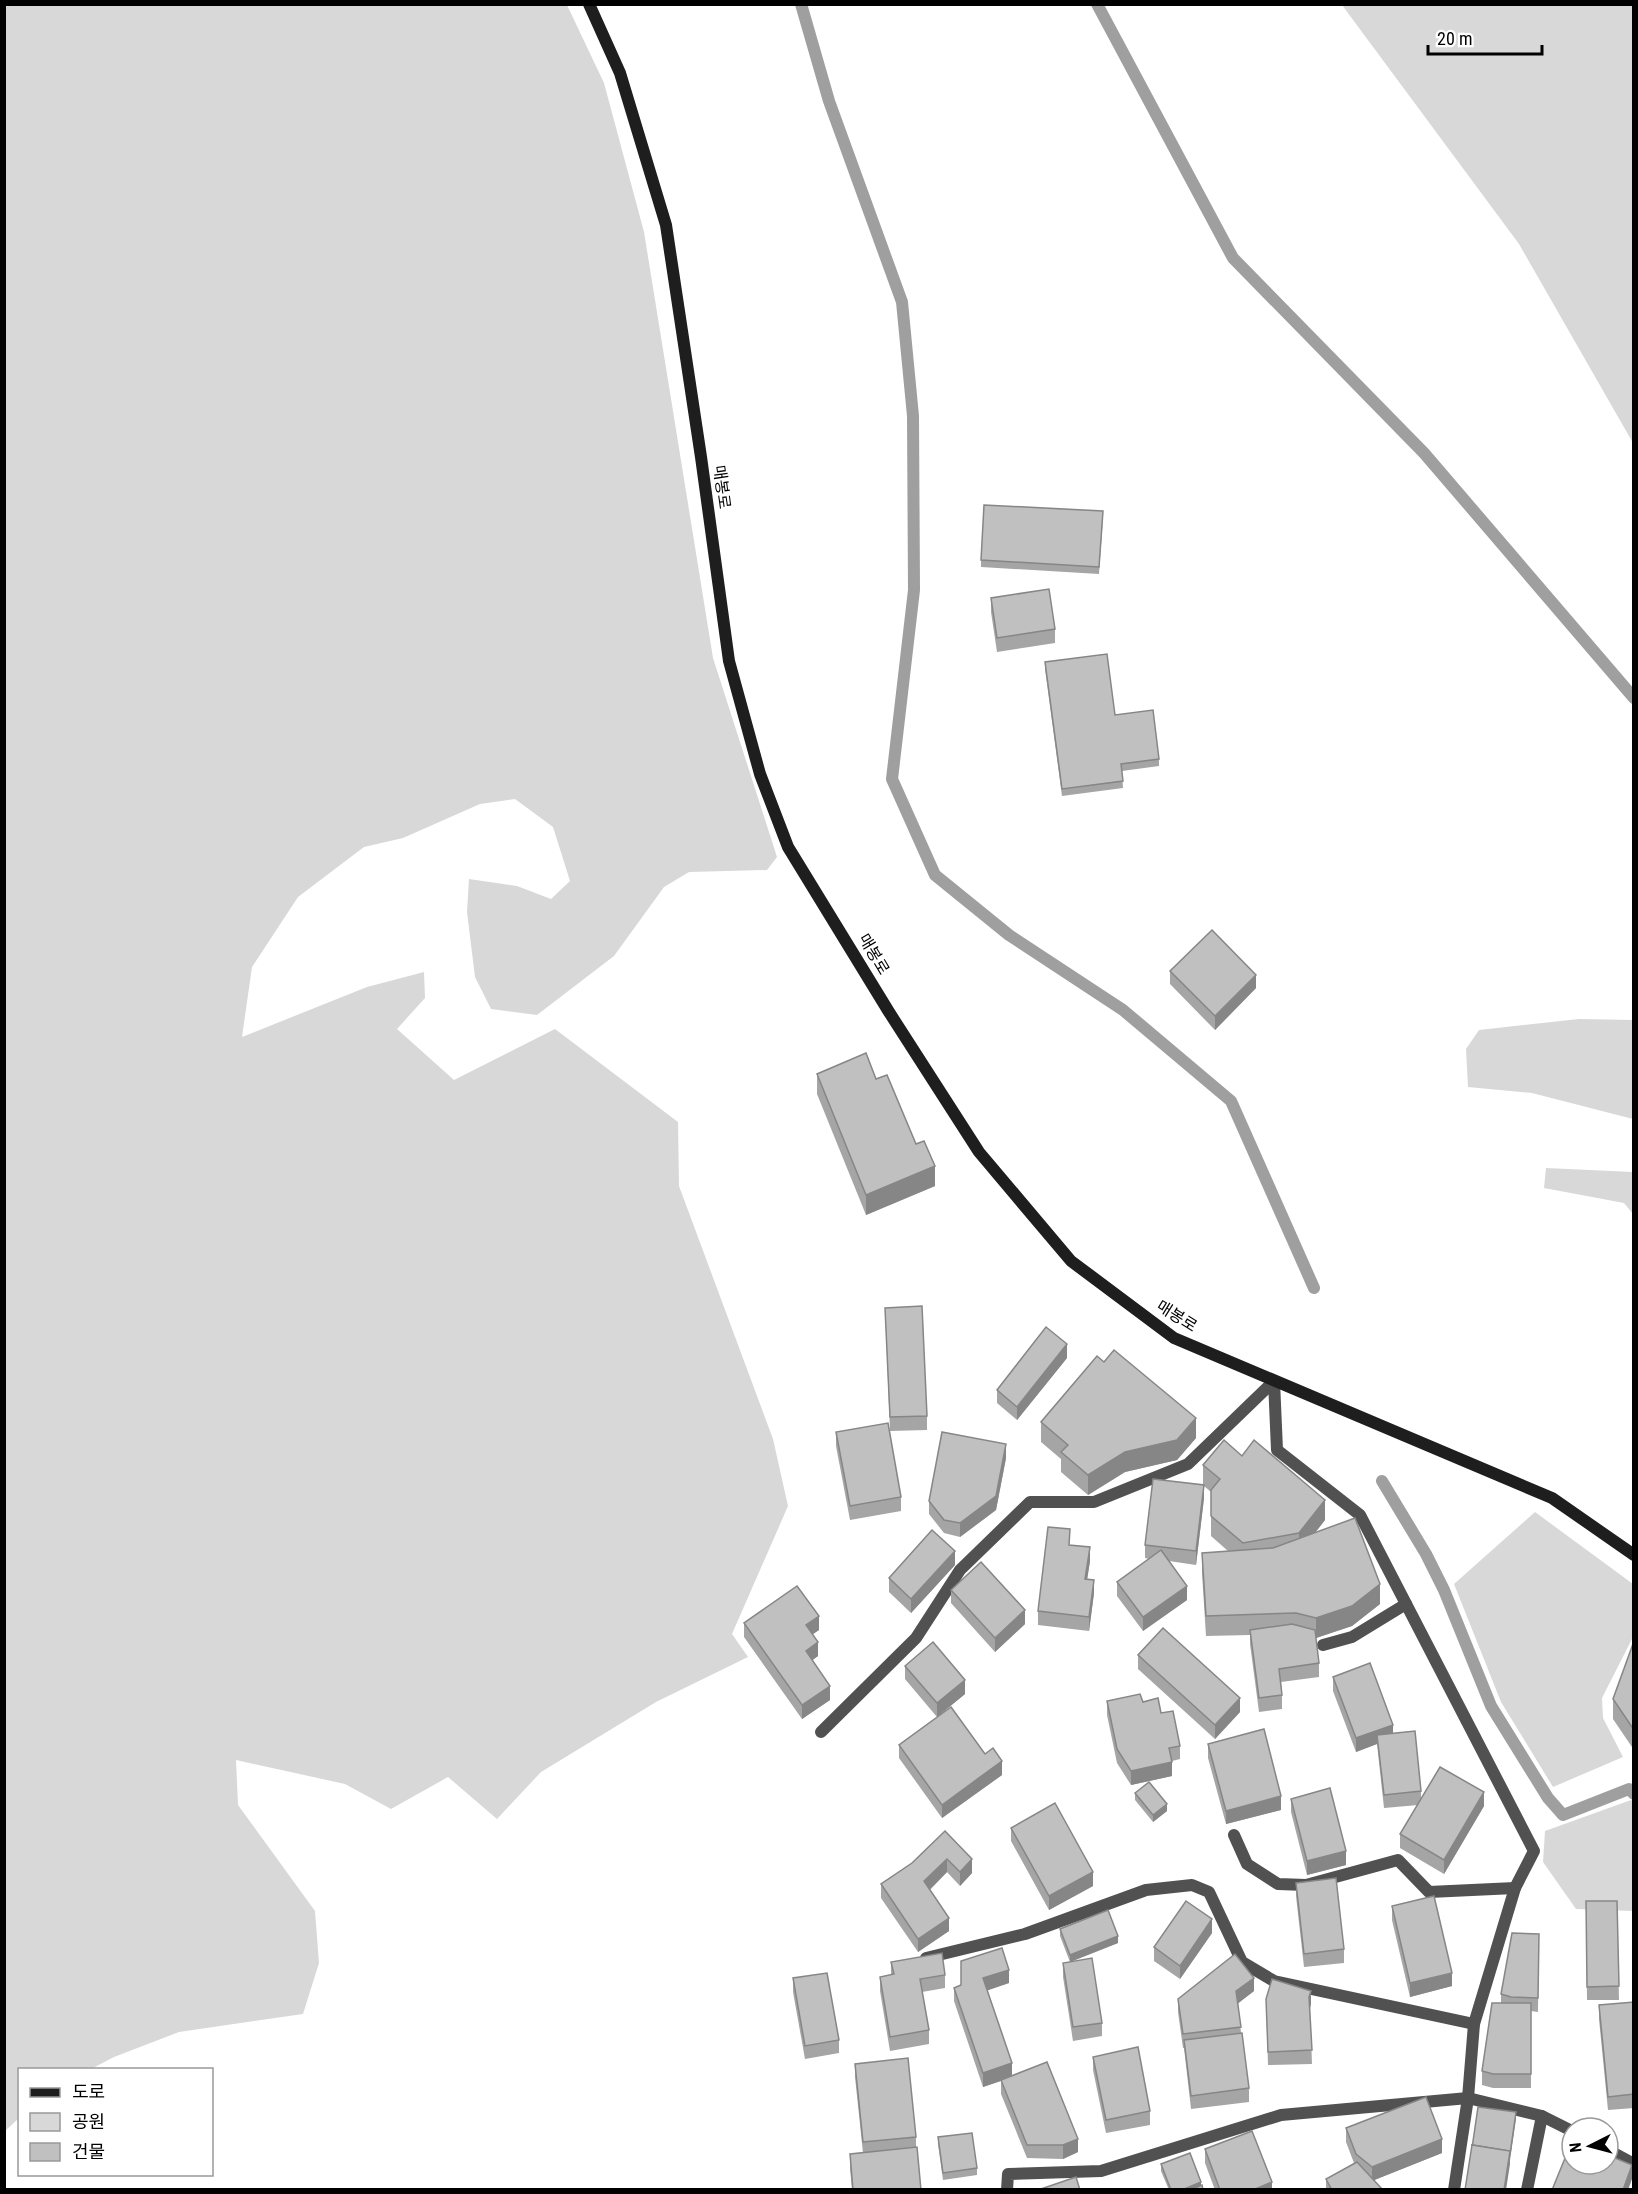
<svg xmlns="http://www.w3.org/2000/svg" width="1638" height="2194" viewBox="0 0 1638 2194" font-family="'Roboto Condensed','Noto Sans KR',sans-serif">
<rect width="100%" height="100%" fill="#fff"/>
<g fill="#d8d8d8">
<polygon points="5,4 567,5 604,83 644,232 713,658 777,857 767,870 689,872 664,887 614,956 537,1015 491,1009 475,977 467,912 469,879 517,886 551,899 570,881 553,827 515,799 480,804 403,838 364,847 298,897 252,967 242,1037 367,987 424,972 425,998 397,1029 454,1080 555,1029 678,1122 679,1186 773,1439 788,1506 732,1634 748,1657 656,1702 541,1772 497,1819 448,1777 391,1809 345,1784 236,1760 238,1805 315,1911 319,1963 303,2014 179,2032 114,2057 91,2069 20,2070 19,2118 5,2131"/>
<polygon points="1342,5 1633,5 1633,443 1519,244"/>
<polygon points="1579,1019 1633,1020 1633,1119 1532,1093 1468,1087 1466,1049 1479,1030"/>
<polygon points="1546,1168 1633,1172 1633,1214 1624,1203 1544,1188"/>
<polygon points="1535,1512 1633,1584 1633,1637 1602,1698 1603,1718 1623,1757 1553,1787 1501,1702 1454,1584"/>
<polygon points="1631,1800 1633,1802 1633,1911 1576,1909 1543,1862 1545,1831"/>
</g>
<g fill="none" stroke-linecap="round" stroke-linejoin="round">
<g stroke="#9f9f9f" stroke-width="12">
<polyline points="801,4 829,101 902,302 913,416 914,590 892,779 935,875 1009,935 1123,1010 1231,1101 1314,1288"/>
<polyline points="1097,4 1233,258 1424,453 1634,698"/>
<polyline points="1382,1481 1426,1554 1444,1590 1491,1706 1548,1798 1563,1815 1629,1789 1634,1794"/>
</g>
<g stroke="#515151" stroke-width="12">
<polyline points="1274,1381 1277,1450 1360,1515 1534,1851 1515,1888 1474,2024 1468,2098 1454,2190"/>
<polyline points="1323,1645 1352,1637 1406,1604"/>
<polyline points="821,1732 916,1638 960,1570 1030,1502 1094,1502 1188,1464 1274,1381"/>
<polyline points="1234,1835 1247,1864 1278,1884 1306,1885 1398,1860 1429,1892 1515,1888"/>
<polyline points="926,1958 1025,1934 1146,1890 1192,1885 1209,1892 1242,1962 1274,1981 1474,2024"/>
<polyline points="1542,2116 1572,2131"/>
<polyline points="1608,2150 1634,2164"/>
<polyline points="1007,2190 1008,2174 1101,2171 1281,2115 1468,2098 1542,2116 1527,2190"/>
</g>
<polyline stroke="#1e1e1e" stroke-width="12" points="589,4 620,73 666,225 701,457 729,661 760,774 788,847 889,1012 979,1152 1071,1261 1174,1338 1552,1498 1634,1555"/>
</g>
<g fill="#a5a5a5">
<polygon points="1103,518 1099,574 981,567 981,560"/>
<polygon points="991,598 1055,629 1055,643 997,652 991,612"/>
<polygon points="1045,662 1115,715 1159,759 1159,766 1122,771 1123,788 1062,796 1045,669"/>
<polygon points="1170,971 1256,988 1215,1030 1170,984"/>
<polygon points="817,1074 876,1079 916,1144 935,1186 866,1215 817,1094"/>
<polygon points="885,1308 927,1416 927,1430 890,1431"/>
<polygon points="1067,1358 1017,1420 997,1403 997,1390"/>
<polygon points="1041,1422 1196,1438 1177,1460 1125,1472 1088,1495 1061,1472 1061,1459 1041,1442"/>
<polygon points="836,1432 901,1497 901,1511 850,1520 836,1446"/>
<polygon points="1242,1456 1325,1520 1315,1533 1380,1604 1352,1626 1316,1638 1319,1663 1319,1677 1281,1682 1282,1695 1282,1709 1259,1712 1250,1644 1250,1635 1206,1636 1202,1573 1202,1553 1228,1551 1211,1536 1211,1492 1204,1486 1204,1498 1196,1565 1169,1561 1187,1600 1143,1631 1117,1596 1117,1582 1149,1559 1145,1558 1145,1545 1203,1485 1203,1465"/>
<polygon points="1006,1458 996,1510 960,1537 944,1533 929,1514 929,1501"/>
<polygon points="1070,1545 1090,1561 1087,1579 1094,1593 1089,1631 1038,1625 1038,1611"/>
<polygon points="955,1565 911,1613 889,1592 889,1578"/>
<polygon points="951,1590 1025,1624 995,1652 951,1603"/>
<polygon points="744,1623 819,1630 812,1634 818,1656 812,1660 830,1700 802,1719 744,1637"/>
<polygon points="1634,1641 1634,1750 1613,1719 1613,1699"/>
<polygon points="1138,1655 1240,1712 1215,1739 1138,1669"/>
<polygon points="905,1666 965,1694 937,1717 905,1679"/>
<polygon points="1333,1677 1393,1733 1421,1791 1421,1799 1484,1806 1444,1874 1400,1848 1400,1834 1418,1805 1384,1808 1377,1744 1356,1752 1333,1691"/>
<polygon points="1107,1701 1143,1702 1161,1713 1180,1746 1180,1759 1172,1761 1172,1776 1131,1785 1117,1763 1107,1715"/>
<polygon points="1208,1744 1281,1810 1226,1824 1208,1758"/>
<polygon points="899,1745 985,1754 1002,1775 942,1818 899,1758"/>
<polygon points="1135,1793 1167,1811 1153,1822 1135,1800"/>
<polygon points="1291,1799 1346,1865 1307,1875 1291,1812"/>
<polygon points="1011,1828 1093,1886 1049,1910 1011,1841"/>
<polygon points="945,1831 972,1873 960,1886 947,1872 930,1890 949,1931 918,1952 881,1898 881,1884 912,1863"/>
<polygon points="1296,1883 1344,1949 1344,1963 1304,1967 1296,1896"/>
<polygon points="1586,1901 1617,1901 1619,2000 1587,2000"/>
<polygon points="1392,1906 1452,1986 1410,1997 1392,1920"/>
<polygon points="1060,1929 1118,1943 1070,1962 1060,1936"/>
<polygon points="1212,1933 1180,1979 1154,1961 1154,1947"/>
<polygon points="1539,1934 1538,2012 1531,2011 1531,2088 1493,2088 1482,2085 1482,2071 1501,2003 1501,1994"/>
<polygon points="891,1962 945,1975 945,1988 922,1992 929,2030 929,2044 890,2051 880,1991 880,1977 891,1975"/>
<polygon points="1063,1963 1102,2023 1102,2036 1073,2041 1063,1977"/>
<polygon points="793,1978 839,2040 839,2053 805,2059 793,1992"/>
<polygon points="1009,1983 987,1990 1012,2076 1078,2152 1063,2159 1027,2158 1001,2094 1001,2081 983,2087 954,2001 954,1988"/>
<polygon points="1254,1991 1238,2003 1241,2033 1249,2088 1249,2102 1191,2109 1184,2048 1183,2048 1178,2012 1178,1999"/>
<polygon points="1266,1999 1311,2004 1310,2009 1312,2064 1268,2065"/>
<polygon points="1634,2002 1634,2108 1608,2110 1599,2019 1599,2005"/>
<polygon points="1093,2057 1150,2111 1150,2125 1106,2133 1093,2070"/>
<polygon points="855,2064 916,2137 916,2148 921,2190 852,2190 850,2168 850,2154 863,2153 855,2077"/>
<polygon points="1346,2128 1442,2153 1374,2180 1382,2190 1326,2190 1326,2179 1354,2163 1346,2142"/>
<polygon points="938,2137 977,2168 977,2175 943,2180 938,2144"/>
<polygon points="1205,2149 1272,2190 1215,2190 1205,2163"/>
<polygon points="1161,2164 1201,2185 1203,2190 1169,2190 1161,2171"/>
</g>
<g fill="#868686">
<polygon points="1256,975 1256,988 1215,1030 1215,1016"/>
<polygon points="935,1166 935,1186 866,1215 866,1195"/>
<polygon points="1067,1344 1067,1358 1017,1420 1017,1407"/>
<polygon points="1196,1418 1196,1438 1177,1460 1125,1472 1088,1495 1088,1475 1125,1452"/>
<polygon points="1006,1444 1006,1458 996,1510 960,1537 960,1523"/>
<polygon points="1204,1485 1204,1498 1196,1565 1196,1551"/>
<polygon points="1325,1500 1325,1520 1299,1553 1299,1533"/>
<polygon points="1090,1547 1090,1561 1085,1593 1085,1579"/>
<polygon points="955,1551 955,1565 911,1613 911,1599"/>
<polygon points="1094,1580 1094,1593 1089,1631 1089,1617"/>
<polygon points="1380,1584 1380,1604 1352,1626 1316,1638 1316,1618"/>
<polygon points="1187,1586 1187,1600 1143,1631 1143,1617"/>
<polygon points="1025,1610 1025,1624 995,1652 995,1638"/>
<polygon points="819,1616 819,1630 806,1639 806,1625"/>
<polygon points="818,1642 818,1656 806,1665 806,1651"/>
<polygon points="965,1680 965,1694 937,1717 937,1703"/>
<polygon points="830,1686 830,1700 802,1719 802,1705"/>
<polygon points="1240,1698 1240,1712 1215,1739 1215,1725"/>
<polygon points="1393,1725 1393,1738 1377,1735 1377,1744 1356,1752 1356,1738"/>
<polygon points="1002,1761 1002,1775 942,1818 942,1805"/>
<polygon points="1172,1762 1172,1776 1131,1785 1131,1771"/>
<polygon points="1484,1792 1484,1806 1444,1874 1444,1860"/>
<polygon points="1281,1796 1281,1810 1226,1824 1226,1811"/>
<polygon points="1167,1804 1167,1811 1153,1822 1153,1815"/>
<polygon points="1346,1851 1346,1865 1307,1875 1307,1861"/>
<polygon points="947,1859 947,1872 924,1895 924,1881"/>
<polygon points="972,1859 972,1873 960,1886 960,1872"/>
<polygon points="1093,1872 1093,1886 1049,1910 1049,1896"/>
<polygon points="949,1918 949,1931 918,1952 918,1939"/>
<polygon points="1212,1919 1212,1933 1180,1979 1180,1966"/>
<polygon points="1118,1936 1118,1943 1070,1962 1070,1955"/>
<polygon points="1009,1970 1009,1983 983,1992 983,1978"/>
<polygon points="1452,1973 1452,1986 1410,1997 1410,1983"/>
<polygon points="1254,1978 1254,1991 1236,2005 1236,1991"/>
<polygon points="1311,1991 1311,2004 1309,2010 1309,1997"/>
<polygon points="1012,2063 1012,2077 983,2087 983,2073"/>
<polygon points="1516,2112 1516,2119 1510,2160 1510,2154"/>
<polygon points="1078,2139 1078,2152 1063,2159 1063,2145"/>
<polygon points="1442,2139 1442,2153 1372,2181 1372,2167"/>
<polygon points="1510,2151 1510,2164 1506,2190 1504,2190"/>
<polygon points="1632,2165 1632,2179 1628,2190 1623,2190"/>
<polygon points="1201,2182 1201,2189 1199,2190 1182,2190"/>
<polygon points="1272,2182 1272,2190 1253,2190"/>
</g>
<g fill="#c0c0c0" stroke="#868686" stroke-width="1.5">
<polygon points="984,505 1103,511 1099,567 981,560"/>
<polygon points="1049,589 1055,629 997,638 991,598"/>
<polygon points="1107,654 1115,715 1153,710 1159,759 1121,764 1123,781 1062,789 1045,662"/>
<polygon points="1212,930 1256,975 1215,1016 1170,971"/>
<polygon points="866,1053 876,1079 887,1075 916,1144 924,1141 935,1166 866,1195 817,1074"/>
<polygon points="922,1306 927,1416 890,1417 885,1308"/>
<polygon points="1046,1327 1067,1344 1017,1407 997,1390"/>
<polygon points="1114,1350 1196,1418 1177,1440 1125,1452 1088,1475 1061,1452 1068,1445 1041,1422 1097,1356 1104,1362"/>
<polygon points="888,1423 901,1497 850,1506 836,1432"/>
<polygon points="942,1432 1006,1444 996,1496 960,1523 944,1520 929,1501"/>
<polygon points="1224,1440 1242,1456 1254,1440 1325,1500 1299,1533 1243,1543 1211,1516 1211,1490 1220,1479 1203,1465"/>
<polygon points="1153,1479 1204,1485 1196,1551 1145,1545"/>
<polygon points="1355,1518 1380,1584 1352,1606 1316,1618 1296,1613 1206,1616 1202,1553 1273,1548"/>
<polygon points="1048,1527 1070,1529 1069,1545 1090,1547 1085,1579 1094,1580 1089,1617 1038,1611"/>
<polygon points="932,1530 955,1551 911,1599 889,1578"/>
<polygon points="1161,1550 1187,1586 1143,1617 1117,1582"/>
<polygon points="981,1562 1025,1610 995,1638 951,1590"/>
<polygon points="797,1586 819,1616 806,1625 818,1642 806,1651 830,1686 802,1705 744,1623"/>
<polygon points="1292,1624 1315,1630 1319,1663 1279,1669 1282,1695 1259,1698 1250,1630"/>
<polygon points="1163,1628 1240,1698 1215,1725 1138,1655"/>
<polygon points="1634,1641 1634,1730 1613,1699"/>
<polygon points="933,1642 965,1680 937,1703 905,1666"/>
<polygon points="1370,1663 1393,1725 1356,1738 1333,1677"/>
<polygon points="1140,1694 1143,1702 1158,1698 1161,1713 1173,1711 1180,1746 1169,1748 1172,1762 1131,1771 1117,1749 1107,1701"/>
<polygon points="951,1707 985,1754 993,1748 1002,1761 942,1805 899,1745"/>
<polygon points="1264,1729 1281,1796 1226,1811 1208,1744"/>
<polygon points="1415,1731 1421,1791 1384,1795 1377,1735"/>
<polygon points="1440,1767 1484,1792 1444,1860 1400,1834"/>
<polygon points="1149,1782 1167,1804 1153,1815 1135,1793"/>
<polygon points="1330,1788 1346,1851 1307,1861 1291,1799"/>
<polygon points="1055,1803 1093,1872 1049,1896 1011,1828"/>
<polygon points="945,1831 972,1859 960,1872 947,1859 924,1881 949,1918 918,1939 881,1884 912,1863"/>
<polygon points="1336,1878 1344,1949 1304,1954 1296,1883"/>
<polygon points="1434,1896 1452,1973 1410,1983 1392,1906"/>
<polygon points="1186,1901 1212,1919 1180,1966 1154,1947"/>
<polygon points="1586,1901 1617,1901 1619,1986 1587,1987"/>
<polygon points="1108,1910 1118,1936 1070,1955 1060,1929"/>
<polygon points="1512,1933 1539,1934 1538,1998 1511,1997 1501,1994"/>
<polygon points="1002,1948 1009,1970 983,1978 1012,2063 983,2073 954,1988 961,1985 961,1961"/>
<polygon points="942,1953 945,1975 920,1979 929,2030 890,2037 880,1977 894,1974 891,1962"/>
<polygon points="1235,1954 1254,1978 1236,1991 1241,2027 1183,2034 1178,1999"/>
<polygon points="1092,1958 1102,2023 1073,2027 1063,1963"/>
<polygon points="827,1973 839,2040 805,2046 793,1978"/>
<polygon points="1272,1979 1311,1991 1309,1997 1312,2050 1268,2052 1266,1999"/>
<polygon points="1634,2002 1634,2094 1608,2097 1599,2005"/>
<polygon points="1492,2003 1531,2003 1531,2074 1493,2074 1482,2071"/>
<polygon points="1242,2033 1249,2088 1191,2096 1184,2040"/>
<polygon points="1138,2047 1150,2111 1106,2120 1093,2057"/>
<polygon points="908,2058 916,2137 863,2142 855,2064"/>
<polygon points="1047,2062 1078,2139 1063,2145 1027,2145 1001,2080"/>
<polygon points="1426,2097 1442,2139 1372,2167 1356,2154 1346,2128"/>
<polygon points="1478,2107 1516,2112 1510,2154 1509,2153 1510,2151 1472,2145 1472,2148"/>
<polygon points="1252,2131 1272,2182 1253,2190 1220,2190 1205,2149"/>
<polygon points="972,2133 977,2168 943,2173 938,2137"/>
<polygon points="1572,2141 1572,2164 1608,2164 1608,2155 1632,2165 1623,2190 1552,2190"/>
<polygon points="1472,2145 1510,2151 1504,2190 1465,2190"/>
<polygon points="917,2147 921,2190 853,2190 850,2154"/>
<polygon points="1190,2153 1201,2182 1182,2190 1171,2190 1161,2164"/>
<polygon points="1357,2162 1382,2189 1382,2190 1332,2190 1326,2179"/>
<polygon points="1076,2177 1080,2190 1038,2190"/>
<polygon points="1202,2185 1203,2190 1190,2190"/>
</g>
<g text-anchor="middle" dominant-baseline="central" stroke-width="4.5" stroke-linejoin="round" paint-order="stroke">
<g font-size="16" fill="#000" stroke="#fff">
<text transform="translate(722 487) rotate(82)">매봉로</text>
<text transform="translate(874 954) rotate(59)">매봉로</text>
<text transform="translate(1177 1316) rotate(32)">매봉로</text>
</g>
</g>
<rect width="1638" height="2194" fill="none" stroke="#000000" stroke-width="12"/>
<rect x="18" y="2068" width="195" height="108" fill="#ffffff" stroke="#999999" stroke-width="1.5"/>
<rect x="30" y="2088" width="30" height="9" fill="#1e1e1e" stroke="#999999" stroke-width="1.5"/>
<text x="72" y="2098" font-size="18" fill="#000000">도로</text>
<rect x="30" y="2113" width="30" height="18" fill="#d8d8d8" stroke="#999999" stroke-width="1.5"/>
<text x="72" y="2128" font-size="18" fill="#000000">공원</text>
<rect x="30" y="2143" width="30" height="18" fill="#c0c0c0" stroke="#999999" stroke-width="1.5"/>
<text x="72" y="2158" font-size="18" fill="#000000">건물</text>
<g transform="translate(1590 2146) rotate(264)"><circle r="28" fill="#ffffff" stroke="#999999" stroke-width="1.5"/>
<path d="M0-4.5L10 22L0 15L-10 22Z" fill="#000000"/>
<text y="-9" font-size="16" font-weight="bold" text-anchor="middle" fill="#000000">N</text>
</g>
<path d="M1428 45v9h114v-9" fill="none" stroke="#000000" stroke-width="3"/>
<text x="1437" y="45" font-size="18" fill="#000000" stroke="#ffffff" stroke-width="4.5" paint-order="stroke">20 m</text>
</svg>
